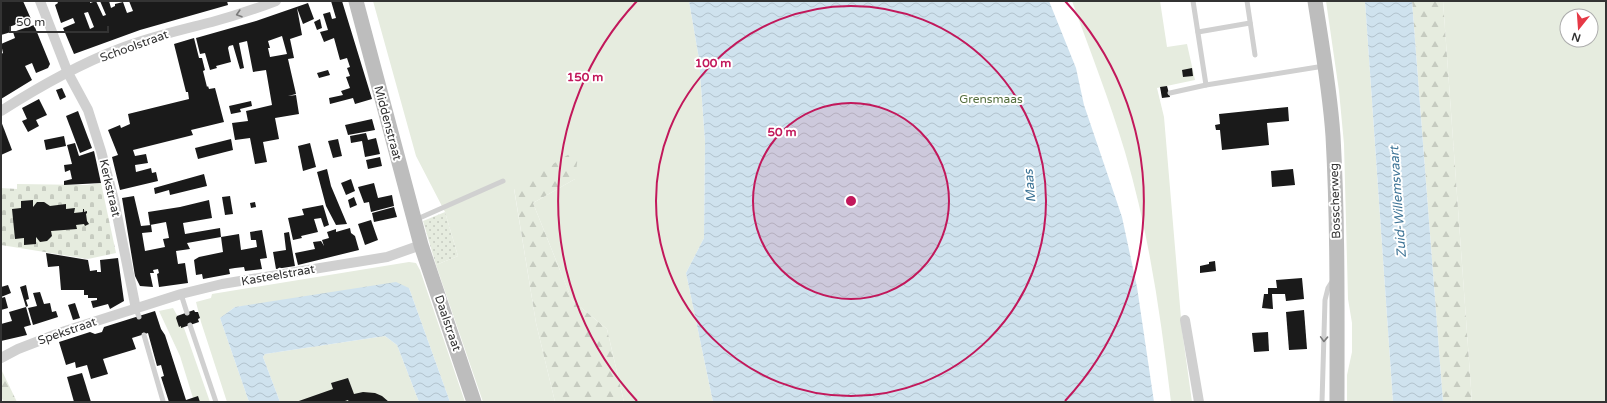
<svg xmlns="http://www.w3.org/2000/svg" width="1607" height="403" viewBox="0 0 1607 403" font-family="'Varela Round',sans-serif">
<defs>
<pattern id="forest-firs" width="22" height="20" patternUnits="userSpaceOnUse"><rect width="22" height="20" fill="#e6ecdf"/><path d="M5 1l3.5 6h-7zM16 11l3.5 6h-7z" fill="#c6cbc0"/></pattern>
<pattern id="cemetery-stones" width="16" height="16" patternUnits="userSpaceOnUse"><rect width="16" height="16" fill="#e6ecdf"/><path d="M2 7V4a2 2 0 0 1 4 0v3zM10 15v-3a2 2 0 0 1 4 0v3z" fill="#c6cbc0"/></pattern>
<pattern id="park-dots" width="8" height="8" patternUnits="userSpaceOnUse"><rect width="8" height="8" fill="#e6ecdf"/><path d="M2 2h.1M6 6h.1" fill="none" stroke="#c6cbc0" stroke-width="1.8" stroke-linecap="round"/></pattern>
<pattern id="water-waves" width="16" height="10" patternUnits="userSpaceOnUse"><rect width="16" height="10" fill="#cfe2ee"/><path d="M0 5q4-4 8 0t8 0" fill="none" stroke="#b2c2cd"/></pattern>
</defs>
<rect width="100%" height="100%" fill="#fff"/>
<g fill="#e6ecdf" fill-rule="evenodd">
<polygon points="373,1 689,1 699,59 705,142 704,238 686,273 713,402 624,402 607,329 572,300 533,203 575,179 514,189 536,323 555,402 483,402 436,265 458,256 445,212 416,156"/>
<path d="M1072,1H1160L1167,47L1187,44L1195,80L1157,88L1164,117L1182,330L1192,402H1171C1161,318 1149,233 1125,152C1110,101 1090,51 1072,1Z"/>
<polygon points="1326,1 1365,1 1393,402 1347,402 1347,375 1352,352 1352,323 1348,299 1344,144 1339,91"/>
<path d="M1443,1H1606V402H1472ZM1567,16H1591V40H1567Z"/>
<polygon points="409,262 416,263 420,270 465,402 450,402 409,288 235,307 220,318 249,402 227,402 201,322 196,302 211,298 212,294"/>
<polygon points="173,308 184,328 210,402 183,402 193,398 180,356 159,311"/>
<polygon points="385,336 397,345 419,402 280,402 263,357 265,354"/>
</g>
<g fill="url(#forest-firs)">
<polygon points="1412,1 1443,1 1472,402 1443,402"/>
<polygon points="579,148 575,179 533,203 572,300 607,329 624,402 555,402 536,323 514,188"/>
<polygon points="1,369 17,402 4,402 1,397"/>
</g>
<polygon fill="url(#cemetery-stones)" points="101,183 116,253 88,259 1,245 1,188 17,189 17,184 87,185"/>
<polygon fill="url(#park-dots)" points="445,212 458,256 436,265 423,221"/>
<g fill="url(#water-waves)">
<polygon points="689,1 1049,1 1076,68 1084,105 1122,217 1137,287 1154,402 713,402 686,273 704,238 705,142 699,59"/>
<polygon points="1365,1 1412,1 1443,402 1393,402"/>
<polygon points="396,282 409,288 450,402 419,402 397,345 385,336 265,354 263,357 280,402 249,402 220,318 235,307"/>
</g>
<g fill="#1a1a1a" fill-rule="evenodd">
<polygon points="1,1 23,1 31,19 9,27 11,32 1,35"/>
<path d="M57,1H90V3L96,1L103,16L106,15L100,1H109L111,8L115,6V4L123,2L127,13L133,11L129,1H227L228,5L140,30L74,54L63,28L75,23L73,18L61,23L55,5L58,3ZM88,12L94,27L90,29L84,13Z"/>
<polygon points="331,1 342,1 372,99 355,104 353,98 330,104 329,98 343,95 341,91 350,88 346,77 350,76 347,68 350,67 347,58 340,60 334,38 324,42 320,32 328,30 323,14 330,12 332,19 336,18"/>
<path d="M308,3L314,19L303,24L297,8L302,35L290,39L294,58L288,59L296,94L288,96L296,95L299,114L275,118L279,139L263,142L267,162L255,164L250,138L235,140L232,123L248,121L246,111L272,105L266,70L253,72L247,41L239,43L244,68L240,69L233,45L229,46L228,48L231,62L216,66L217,68L210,70L205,53L200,54L196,38L256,21ZM282,36L287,54L270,57L268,48H270L268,41Z"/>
<polygon points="320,19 322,28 317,30 314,22"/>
<polygon points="34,25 50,64 48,68 36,73 32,63 25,66 32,80 1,99 1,54 3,53 1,44 15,38 13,32"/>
<polygon points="194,38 199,58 202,58 205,70 203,71 207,87 208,86 209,89 215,88 224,122 191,130 193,135 129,151 133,150 135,156 146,154 148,163 135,165 136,172 151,168 152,173 156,172 158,181 120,190 112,157 118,155 108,130 120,125 121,128 130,124 128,114 189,99 188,92 186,92 174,44"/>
<polygon points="1192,68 1193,76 1183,77 1182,70"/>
<polygon points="328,70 330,75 319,78 317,73"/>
<polygon points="1167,86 1170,97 1162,98 1160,87"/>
<polygon points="62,88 66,97 60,100 56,90"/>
<polygon points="39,99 47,115 36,120 39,126 28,132 22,121 27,119 22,108"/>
<polygon points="251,101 252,106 240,109 241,112 231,114 229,106"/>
<polygon points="1288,107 1289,121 1267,123 1269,145 1222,150 1220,130 1216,130 1215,125 1220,124 1219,114"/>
<polygon points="78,111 92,148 80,153 66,116"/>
<polygon points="372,119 375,130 348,135 345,125"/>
<polygon points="1,121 12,150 1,155"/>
<polygon points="366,133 368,140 376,138 380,154 365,157 362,141 351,143 350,136"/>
<polygon points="64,136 66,146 46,150 44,140"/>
<polygon points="231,139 233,150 198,159 195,148"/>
<polygon points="338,139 342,156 333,158 328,141"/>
<polygon points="75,143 79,156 94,151 101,183 64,185 64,181 72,179 70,170 65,172 64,165 72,164 67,145"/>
<polygon points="310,143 316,167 303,171 298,146"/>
<polygon points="380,157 382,166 368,169 366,160"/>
<polygon points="327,169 331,186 347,224 336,225 326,206 317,172"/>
<polygon points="1293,169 1295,185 1272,187 1271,171"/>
<polygon points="204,174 207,186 170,195 169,190 155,194 154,188"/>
<polygon points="351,179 355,191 346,195 341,183"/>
<polygon points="374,183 378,198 392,195 394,206 371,212 369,202 364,203 358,187"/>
<polygon points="134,196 141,226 151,225 152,232 142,233 145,251 165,247 163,239 169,238 166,222 150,225 148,212 180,207 209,200 212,218 183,223 185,234 220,228 221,237 187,243 190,249 176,251 178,264 185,263 188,283 159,287 157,274 159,273 158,269 153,270 154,273 150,273 153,287 140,286 135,276 122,198"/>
<polygon points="230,196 233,214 225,215 222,197"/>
<polygon points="354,197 357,205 350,208 348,200"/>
<polygon points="33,200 33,207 37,202 44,202 50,206 66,204 66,209 75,208 74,213 83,212 83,209 84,209 84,212 87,211 87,213 86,214 87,221 89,224 85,226 84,224 76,225 77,229 51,231 52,236 47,241 40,242 36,237 36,244 24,245 24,238 15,239 12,209 21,208 21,201"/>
<polygon points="255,202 256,207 251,208 250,203"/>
<polygon points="323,205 329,225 324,227 321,218 314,219 318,232 301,236 302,238 293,240 288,218 304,215 302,209"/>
<polygon points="394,207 397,217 374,222 372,213"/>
<polygon points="371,220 378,240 365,245 358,224"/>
<polygon points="350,228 351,233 355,236 359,250 298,265 295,253 315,249 313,242 321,241 324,246 322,240 329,238 327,232 336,229 336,232"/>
<polygon points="262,230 267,258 260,259 262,269 245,271 244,267 235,268 229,269 230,274 203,279 202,274 196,275 194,260 199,257 223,252 221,237 239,234 241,250 257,247 256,240 251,240 250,232"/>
<polygon points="289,232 295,266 276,269 273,252 286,250 284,233"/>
<polygon points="46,253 88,260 90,271 97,270 97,272 101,272 100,260 118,258 124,301 110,309 108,304 93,308 91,301 97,300 97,298 88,298 88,295 84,295 84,290 61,290 59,266 48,267"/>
<polygon points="1215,261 1216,271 1200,273 1200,266 1209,264 1209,262"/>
<polygon points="1302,278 1304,299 1286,301 1285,294 1272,294 1273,309 1262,308 1264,294 1268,294 1268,288 1277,288 1276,280"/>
<polygon points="8,285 11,293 1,297 1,287"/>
<polygon points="26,285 29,299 26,300 28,306 26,307 20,287"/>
<polygon points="40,292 44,304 50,303 52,312 56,311 58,317 33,325 28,308 37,306 33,293"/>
<polygon points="5,297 8,308 1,310 1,298"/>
<polygon points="75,303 80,318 73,320 68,305"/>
<polygon points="26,307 31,325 24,327 27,335 1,341 1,324 12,321 9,312"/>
<polygon points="194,310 195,312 198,312 200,318 198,319 199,322 181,328 181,326 179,327 176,318 177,316"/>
<polygon points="1304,310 1307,349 1289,350 1286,312"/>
<polygon points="155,311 161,329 165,335 186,400 198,396 200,402 169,402 161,377 164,376 161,365 157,366 148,333 132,338 136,349 103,359 108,374 91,379 87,365 76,368 75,362 66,365 59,342 90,332 95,334 102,332 104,327"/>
<polygon points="1268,332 1269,351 1254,352 1252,333"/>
<polygon points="82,373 91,402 74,402 67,377"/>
<polygon points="348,378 354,394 363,392 375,393 382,396 389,402 349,402 348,400 342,402 296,402 333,389 331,383"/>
</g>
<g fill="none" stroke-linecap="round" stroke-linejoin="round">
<g stroke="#d0d0d0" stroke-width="5">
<polyline points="1193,1 1206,85"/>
<polyline points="1247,1 1255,55"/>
<polyline points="1198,32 1250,23"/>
<polyline points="1170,93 1206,85 1324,66"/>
<polyline points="415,220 503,181"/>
<polyline points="181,294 187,313"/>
<polyline points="136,309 139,317"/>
<polyline points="190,325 216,402"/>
<polyline points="144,335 163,401"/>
<polyline points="1322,402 1325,300 1328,288 1333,280"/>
</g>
<g stroke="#d0d0d0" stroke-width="10">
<polyline points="40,1 68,73 88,110 101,151 114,200 136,309"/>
<path d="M1,111C37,88 80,64 119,49C149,37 181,30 212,22C234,16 255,9 276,1"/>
<polyline points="1185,320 1199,402"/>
<polyline points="1,358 18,349 62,332 181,294 222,284 387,257 421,245"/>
</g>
<g stroke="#bdbdbd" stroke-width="15">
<polyline points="356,1 421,245 474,402"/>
<path d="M1315,1C1322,46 1330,91 1333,136C1338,224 1337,313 1337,402"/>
</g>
</g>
<defs><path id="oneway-chevron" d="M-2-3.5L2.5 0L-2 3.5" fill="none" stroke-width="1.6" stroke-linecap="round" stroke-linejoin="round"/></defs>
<g stroke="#7a7a7a">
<use href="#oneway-chevron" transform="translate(239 14) rotate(163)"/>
<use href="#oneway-chevron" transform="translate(1324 339) rotate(92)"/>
</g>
<circle cx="851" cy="201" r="98" fill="#c2185b" fill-opacity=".12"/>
<g fill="none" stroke="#c2185b" stroke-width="2">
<circle cx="851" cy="201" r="98"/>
<circle cx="851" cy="201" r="195"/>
<path d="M637 401A293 293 0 0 1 637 1M1065 1A293 293 0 0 1 1065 401"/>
</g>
<g text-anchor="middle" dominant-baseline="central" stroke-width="4" stroke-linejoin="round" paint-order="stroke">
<g font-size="12" fill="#333" stroke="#fff">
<text transform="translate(134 46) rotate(-20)">Schoolstraat</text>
<text transform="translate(388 123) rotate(75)">Middenstraat</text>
<text transform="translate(110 188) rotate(77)">Kerkstraat</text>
<text transform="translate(1335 201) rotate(-92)">Bosscherweg</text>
<text transform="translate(278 275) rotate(-10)">Kasteelstraat</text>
<text transform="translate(448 323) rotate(71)">Daalstraat</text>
<text transform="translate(67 331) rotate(-19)">Spekstraat</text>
</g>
<g font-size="12" fill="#56703f" stroke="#fff">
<text x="991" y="99">Grensmaas</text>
</g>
<g font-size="13" font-style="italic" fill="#3f7597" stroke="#fff">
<text transform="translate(1030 186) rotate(-95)">Maas</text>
<text transform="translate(1398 202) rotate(-94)">Zuid-Willemsvaart</text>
</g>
</g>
<circle cx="851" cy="201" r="6" fill="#c2185b" stroke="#fff" stroke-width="2"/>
<g font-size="12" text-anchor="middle" font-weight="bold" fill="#c2185b" stroke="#fff" stroke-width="4" stroke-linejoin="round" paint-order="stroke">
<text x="713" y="67">100 m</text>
<text x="585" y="81">150 m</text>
<text x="782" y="136">50 m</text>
</g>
<rect width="1607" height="403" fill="none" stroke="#333333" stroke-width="4"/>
<g transform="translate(1579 28) rotate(197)"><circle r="19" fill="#ffffff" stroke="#adadad"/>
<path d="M0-3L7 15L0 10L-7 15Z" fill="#e63946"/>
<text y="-6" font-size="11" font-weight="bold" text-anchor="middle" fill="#333333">N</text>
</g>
<path d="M10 26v6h98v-6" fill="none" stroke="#333333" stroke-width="2"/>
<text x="16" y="26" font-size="12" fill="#333333" stroke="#ffffff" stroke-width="3" paint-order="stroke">50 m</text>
</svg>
